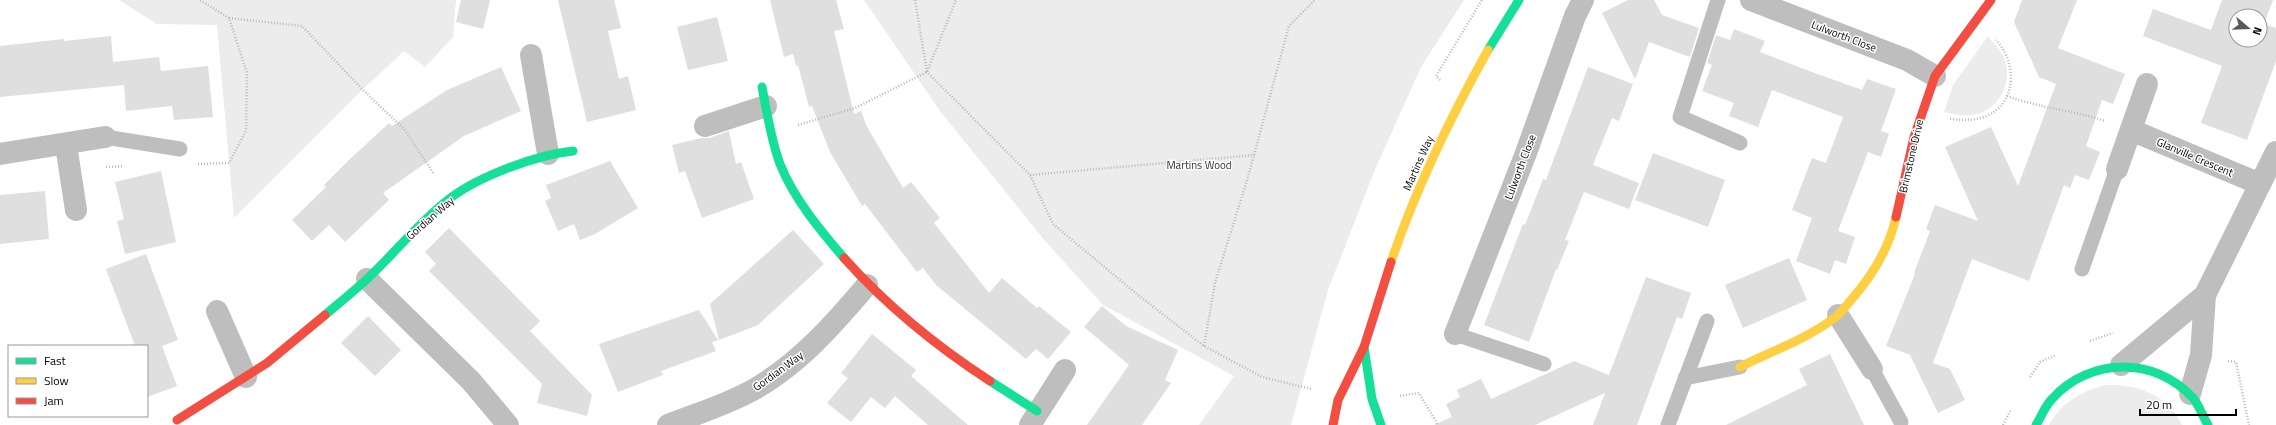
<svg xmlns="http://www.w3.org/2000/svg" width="2276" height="425" viewBox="0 0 2276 425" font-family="'Titillium Web',sans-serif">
<rect width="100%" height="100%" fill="#fff"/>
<g fill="#ececec">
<polygon points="119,0 456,0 453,37 425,67 404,51 359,93 234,218 217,25 157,24"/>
<polygon points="864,0 1464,0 1421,67 1374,172 1328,290 1291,425 1199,425 1234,376 1103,305 1046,242 940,111"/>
<path d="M1988,36C1993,43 2000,49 2003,56C2015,80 1999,113 1971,115C1962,116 1953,114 1944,112L1953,85Z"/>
<path d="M2105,385C2137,384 2167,394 2182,425H2049C2062,402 2080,392 2105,385Z"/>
</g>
<g fill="#dfdfdf" fill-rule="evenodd">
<polygon points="461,0 490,0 483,29 456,22"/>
<polygon points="558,0 614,0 621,28 608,31 619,79 628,76 636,110 587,122"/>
<polygon points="770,0 836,0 844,29 834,31 854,114 861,111 867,127 903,188 911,182 940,218 934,223 989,293 1002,278 1037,308 1039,306 1071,332 1048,359 1036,349 1026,359 936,285 923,268 917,272 865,204 862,206 830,152 812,106 809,107 798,65 796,66 793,54 784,57"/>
<polygon points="1628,0 1654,0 1662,15 1699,28 1690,57 1649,42 1635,79 1602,13"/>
<polygon points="2022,0 2077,0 2058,48 2125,74 2113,104 2102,100 2086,146 2100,152 2089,180 2075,175 2070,188 2064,185 2029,281 1972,259 1933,363 1950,369 1965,400 1938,413 1910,355 1924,360 1886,346 1915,274 1914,273 1930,231 1926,229 1935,205 1978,221 1945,147 1991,127 2018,186 2056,84 2039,77 2014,22"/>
<path d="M2222,0H2273L2264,24L2276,28V61L2247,140L2201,123L2222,66L2143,36L2153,9L2211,30ZM2236,16H2260V40H2236Z"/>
<polygon points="717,17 728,61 688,70 677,27"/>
<polygon points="1734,29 1765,41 1760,52 1812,72 1862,90 1867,79 1896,89 1881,131 1889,134 1881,157 1868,152 1838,231 1855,237 1846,264 1835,260 1830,274 1796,261 1812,218 1792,210 1812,158 1826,163 1843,117 1772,90 1758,127 1729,116 1734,103 1702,91 1712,65 1707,63 1716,35 1730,40"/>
<polygon points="111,36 113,62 159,57 161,71 208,66 213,117 174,120 172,106 126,111 124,85 0,97 0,46 64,39 64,41"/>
<polygon points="501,67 521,111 464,136 383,193 389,200 345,242 329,225 312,241 292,220 326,187 324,185 350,159 389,123 392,126 447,90"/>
<polygon points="1588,67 1633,84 1619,121 1612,118 1593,165 1639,183 1629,209 1584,192 1565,240 1569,241 1557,270 1556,269 1529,342 1484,325 1523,224 1525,225 1543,179 1546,180"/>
<polygon points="729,131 736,164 741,162 754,199 702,218 685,171 679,173 672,145 701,138 709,138"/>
<polygon points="1653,153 1725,180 1708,227 1635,200"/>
<polygon points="610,161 638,208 595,234 580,240 574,224 558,231 545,201 551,198 546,185"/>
<polygon points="161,171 176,242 125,254 117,221 124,219 115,182"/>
<polygon points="45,191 49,239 0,244 0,195"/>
<polygon points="449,228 540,321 530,331 592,395 587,416 537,403 542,384 429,271 436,264 425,252"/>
<polygon points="793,230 824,264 758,325 719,340 710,304"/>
<polygon points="146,254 178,340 162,346 177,386 147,397 147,346 135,346 106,269"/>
<polygon points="1789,258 1807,300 1743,328 1725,285"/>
<polygon points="1646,277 1691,293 1682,319 1677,317 1637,425 1593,425 1605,393 1535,425 1434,425 1452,417 1446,404 1460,397 1457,390 1481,379 1491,399 1574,361 1609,375"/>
<polygon points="1102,306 1126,326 1178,350 1165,380 1171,383 1142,425 1087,425 1129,365 1084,327"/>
<polygon points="699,310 718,340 712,342 716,351 661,371 663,375 618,392 599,344"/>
<polygon points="368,316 401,350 375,376 341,343"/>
<polygon points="872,334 916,370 911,376 968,425 928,425 895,396 885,408 871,397 851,422 827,403 848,378 841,373"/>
<polygon points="1830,354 1864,425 1726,425 1807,385 1799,369"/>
</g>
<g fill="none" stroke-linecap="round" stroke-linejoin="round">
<g stroke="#b9b9b9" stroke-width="2.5" stroke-dasharray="1 2" stroke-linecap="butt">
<polyline points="915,0 927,72 1030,175 1053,224 1138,295 1204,346 1262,377 1311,389"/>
<polyline points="229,18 302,26 363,90 404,129 434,174"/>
<polyline points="1440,80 1436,76 1482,0"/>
<path d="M2007,96C2039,108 2073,110 2105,121"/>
<path d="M1950,119C1962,120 1973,121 1984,117C2017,105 2018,63 1996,40"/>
<polyline points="798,125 855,108 927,72 956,0"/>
<polyline points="198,164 229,163 246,131 247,73 229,18 200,0"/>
<polyline points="106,167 123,166"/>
<polyline points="1030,175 1255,155"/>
<polyline points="2090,341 2113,333"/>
<polyline points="1204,346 1215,283 1248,177 1289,26 1315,0"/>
<polyline points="2228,361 2236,362 2249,425"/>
<polyline points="2030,377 2040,362 2056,355"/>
<polyline points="1400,396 1419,393 1438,425"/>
<polyline points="2003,425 2011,409"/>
</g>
<g stroke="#bebebe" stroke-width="15">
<polyline points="1718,0 1680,117 1740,143"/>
<polyline points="105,137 180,149"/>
<polyline points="2082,269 2117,169"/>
<polyline points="1455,334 1544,364"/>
<polyline points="1872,369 1901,422"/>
<polyline points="1685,378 1740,367"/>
<polyline points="1668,425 1707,321"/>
</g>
<g stroke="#bebebe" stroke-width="22">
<polyline points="1751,0 1907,60 1935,76"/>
<polyline points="531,55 548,154"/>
<polyline points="705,126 766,106"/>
<polyline points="2131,130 2260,184"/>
<polyline points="66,145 76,210"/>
<polyline points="0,154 105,137"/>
<polyline points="2117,169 2147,84"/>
<polyline points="367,279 471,381 508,425"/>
<polyline points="217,311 246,377"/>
<polyline points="1838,315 1872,369"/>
<polyline points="1455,334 1526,153 1575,16 1583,0"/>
<polyline points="2121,365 2205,295 2276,152"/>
<polyline points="2190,394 2201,355 2205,295"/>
<path d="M668,425C696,414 726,405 753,390C799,364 833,325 867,285"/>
<polyline points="1030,425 1065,370"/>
</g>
<g stroke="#16e098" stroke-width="9">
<polyline points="1488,50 1519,0"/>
<path d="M762,87C767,113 771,140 780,164C794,199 820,230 844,258"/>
<path d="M325,315C339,303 353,292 367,279C395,253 419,222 449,199C479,176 536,155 573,151"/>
<polyline points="1364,347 1372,399 1381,425"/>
<polyline points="990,381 1037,411"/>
<path d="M2036,425C2041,417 2045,406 2052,399C2090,357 2155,356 2193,398C2199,405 2203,417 2208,425"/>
</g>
<g stroke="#ffcf43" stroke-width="9">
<path d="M1391,262C1416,188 1450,118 1488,50"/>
<path d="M1740,367C1772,351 1809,338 1837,316C1842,311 1847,305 1851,300C1873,275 1889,249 1896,217"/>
</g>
<g stroke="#f24e42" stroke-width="9">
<polyline points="1896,217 1914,137 1935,76 1991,0"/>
<path d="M844,258C887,306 936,346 990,381"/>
<polyline points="177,420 267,363 325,315"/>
<polyline points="1333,425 1338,400 1364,347 1391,262"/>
</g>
</g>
<g text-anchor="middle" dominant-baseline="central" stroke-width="3" stroke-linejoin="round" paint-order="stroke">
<g font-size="11" fill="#000" stroke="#fff">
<text transform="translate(1844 36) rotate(21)">Lulworth Close</text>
<text transform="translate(1911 156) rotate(-77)">Brimstone Drive</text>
<text transform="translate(2195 157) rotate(23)">Glanville Crescent</text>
<text transform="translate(1418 163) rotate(-66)">Martins Way</text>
<text transform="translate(1520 167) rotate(-69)">Lulworth Close</text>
<text transform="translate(430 218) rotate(-41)">Gordian Way</text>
<text transform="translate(778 371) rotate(-36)">Gordian Way</text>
</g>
<g font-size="11" fill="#333" stroke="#fff">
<text x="1199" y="165">Martins Wood</text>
</g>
</g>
<rect x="8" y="345" width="140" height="72" fill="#ffffff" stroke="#999999"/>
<rect x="16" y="358" width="20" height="6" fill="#16e098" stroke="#999999"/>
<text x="44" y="365" font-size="12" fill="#000000">Fast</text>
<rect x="16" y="378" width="20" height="6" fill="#ffcf43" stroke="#999999"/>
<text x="44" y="385" font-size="12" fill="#000000">Slow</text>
<rect x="16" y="398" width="20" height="6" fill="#f24e42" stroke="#999999"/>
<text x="44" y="405" font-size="12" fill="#000000">Jam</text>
<g transform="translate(2248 28) rotate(109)"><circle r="19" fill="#ffffff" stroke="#999999"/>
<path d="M0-3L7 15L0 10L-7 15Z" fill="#595959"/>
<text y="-6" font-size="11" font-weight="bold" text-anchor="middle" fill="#000000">N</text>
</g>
<path d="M2140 409v6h96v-6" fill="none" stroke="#000000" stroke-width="2"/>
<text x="2146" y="409" font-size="12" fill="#000000" stroke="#ffffff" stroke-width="3" paint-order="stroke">20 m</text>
</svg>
